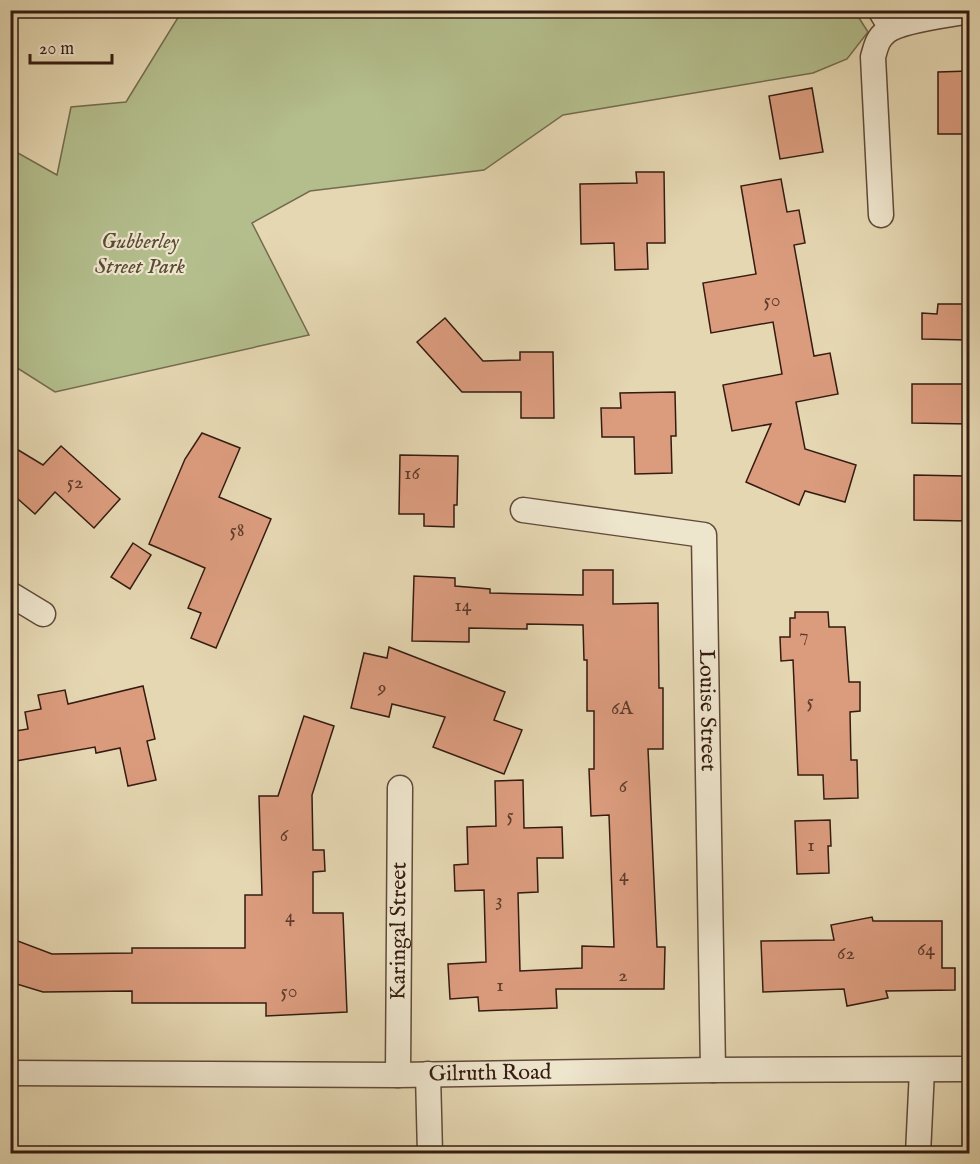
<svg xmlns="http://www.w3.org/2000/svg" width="980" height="1164" viewBox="0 0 980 1164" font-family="'IM FELL English',serif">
<rect width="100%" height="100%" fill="#e5d7b2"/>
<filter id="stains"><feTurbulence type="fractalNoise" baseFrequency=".00333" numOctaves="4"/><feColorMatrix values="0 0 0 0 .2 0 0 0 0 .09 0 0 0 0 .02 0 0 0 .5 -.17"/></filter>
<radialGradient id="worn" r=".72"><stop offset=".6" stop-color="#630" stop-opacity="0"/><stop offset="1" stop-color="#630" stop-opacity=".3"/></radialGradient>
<polygon fill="#b4be8d" stroke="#746c4f" stroke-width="1.5" points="854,10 868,32 847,59 813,73 563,115 484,170 310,191 252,223 309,335 55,392 11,364 11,149 57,175 71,107 126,102 182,11"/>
<g fill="#db9c7e" stroke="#351b11" stroke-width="1.5">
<polygon points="969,71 969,134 938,134 938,72"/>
<polygon points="812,88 823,152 780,159 769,96"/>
<polygon points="636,172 664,172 665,243 647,243 648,269 615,270 614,243 581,244 580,184 637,183"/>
<polygon points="781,179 787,212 799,210 805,243 794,245 814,356 830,353 838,394 796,402 805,449 856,465 845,502 805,491 799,505 746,482 771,424 732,431 723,385 782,374 773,322 711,333 703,283 756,274 741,186"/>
<polygon points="938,304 969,304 969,340 922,339 922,313 937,314"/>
<polygon points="445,318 483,361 520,360 520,352 553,352 554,418 521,418 521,392 462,392 417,342"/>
<polygon points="912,384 969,384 969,424 912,423"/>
<polygon points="675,392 676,436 671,436 672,473 635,474 634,437 602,437 601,408 621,408 620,393"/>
<polygon points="202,433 240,448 219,497 271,519 216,648 191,638 201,613 188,608 205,568 149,544 185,459"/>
<polygon points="10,445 43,465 61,446 120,499 94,528 55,492 35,514 10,492"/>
<polygon points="400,455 458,456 457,505 454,505 454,527 424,526 424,514 399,514"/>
<polygon points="914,475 965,476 965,488 969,488 969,521 914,520"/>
<polygon points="133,543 151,555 130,589 111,577"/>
<polygon points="583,570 613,570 613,604 658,603 659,688 663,688 663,749 648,749 657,947 665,947 664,989 556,989 557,1008 479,1011 478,997 450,999 448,964 486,962 484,890 455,891 454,865 468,864 467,827 496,826 495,781 523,780 524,828 562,827 563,858 537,858 538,892 518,893 520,971 582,968 582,946 614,947 609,815 591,816 589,769 594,769 594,711 587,711 587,660 584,660 583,625 527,624 527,629 469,628 469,642 412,641 414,576 455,578 455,586 490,589 490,593 583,595"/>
<polygon points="795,612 828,612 829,627 845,627 849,682 860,682 860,711 850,712 851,760 857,760 858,798 824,799 823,775 798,775 793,660 781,661 780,637 790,637 790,618 795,618"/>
<polygon points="389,647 505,692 494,720 522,730 504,774 433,747 445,717 392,704 389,717 351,708 364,653 387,658"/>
<polygon points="143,686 155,739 147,741 156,780 128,786 120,748 96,753 95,747 10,762 10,732 28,729 25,712 41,709 38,695 65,690 68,704"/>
<polygon points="304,716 334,726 312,795 313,850 324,850 325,871 313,872 313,913 343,913 347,1012 266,1016 266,1003 132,1003 132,991 43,992 10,982 10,938 52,954 132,953 132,948 245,948 245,895 262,895 259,796 278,796"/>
<polygon points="830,820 831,846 828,846 829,873 797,874 795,821"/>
<polygon points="872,917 873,921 942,921 942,968 955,968 955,990 886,991 888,998 847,1006 844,989 763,992 761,941 834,940 831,925"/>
</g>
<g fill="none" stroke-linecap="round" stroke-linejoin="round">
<defs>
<polyline id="service" points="873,10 886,31"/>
<g id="minor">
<path d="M881,215L873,57C876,47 877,39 886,32C900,20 950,15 970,11"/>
<path id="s1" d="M523,510L704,535L713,1070"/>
<polyline points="10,594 43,614"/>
<path id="s2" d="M10,1073L398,1075L713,1070L970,1069"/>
<polyline points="428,1074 430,1154"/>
<path id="s3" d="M398,1075L400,788"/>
<polyline points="918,1154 922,1070"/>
</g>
</defs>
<use href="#service" stroke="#614a39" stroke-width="15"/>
<use href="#minor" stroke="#614a39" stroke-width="27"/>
<use href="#service" stroke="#eee5cd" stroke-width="12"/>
<use href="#minor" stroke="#eee5cd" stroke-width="24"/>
</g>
<g text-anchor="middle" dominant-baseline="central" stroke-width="4.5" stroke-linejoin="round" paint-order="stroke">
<g font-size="20" fill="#5e3b2c">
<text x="772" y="300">50</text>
<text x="412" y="473">16</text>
<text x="75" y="482">52</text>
<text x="237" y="530">58</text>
<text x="463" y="605">14</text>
<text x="804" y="635">7</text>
<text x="382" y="687">9</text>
<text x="810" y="701">5</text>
<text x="622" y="708">6A</text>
<text x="623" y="786">6</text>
<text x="510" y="815">5</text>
<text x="284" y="835">6</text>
<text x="811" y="845">1</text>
<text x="624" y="875">4</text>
<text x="499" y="900">3</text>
<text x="290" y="916">4</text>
<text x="926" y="949">64</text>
<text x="846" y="953">62</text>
<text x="623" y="975">2</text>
<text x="500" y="985">1</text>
<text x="289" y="991">50</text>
</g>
<g font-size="22" font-style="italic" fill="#5b4c36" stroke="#eee5cd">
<text x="140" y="242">Gubberley<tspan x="140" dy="25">Street Park</tspan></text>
</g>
<g font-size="22" fill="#351b11" stroke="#eee5cd">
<text stroke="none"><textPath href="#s1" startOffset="358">Louise Street</textPath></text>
<text stroke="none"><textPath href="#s3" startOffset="144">Karingal Street</textPath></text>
<text stroke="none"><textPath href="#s2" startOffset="480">Gilruth Road</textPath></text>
</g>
</g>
<rect width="980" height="1164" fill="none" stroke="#e5d7b2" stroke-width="36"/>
<rect x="12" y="12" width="956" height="1140" fill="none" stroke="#351b11" stroke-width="3"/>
<rect x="18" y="18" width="944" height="1128" fill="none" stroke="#351b11" stroke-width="1.5"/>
<path d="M30 54v9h82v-9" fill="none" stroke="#351b11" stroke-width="3"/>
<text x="39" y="54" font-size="18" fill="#351b11" stroke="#eee5cd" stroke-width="4.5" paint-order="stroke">20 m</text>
<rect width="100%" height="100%" filter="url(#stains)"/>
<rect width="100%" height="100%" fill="url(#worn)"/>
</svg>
